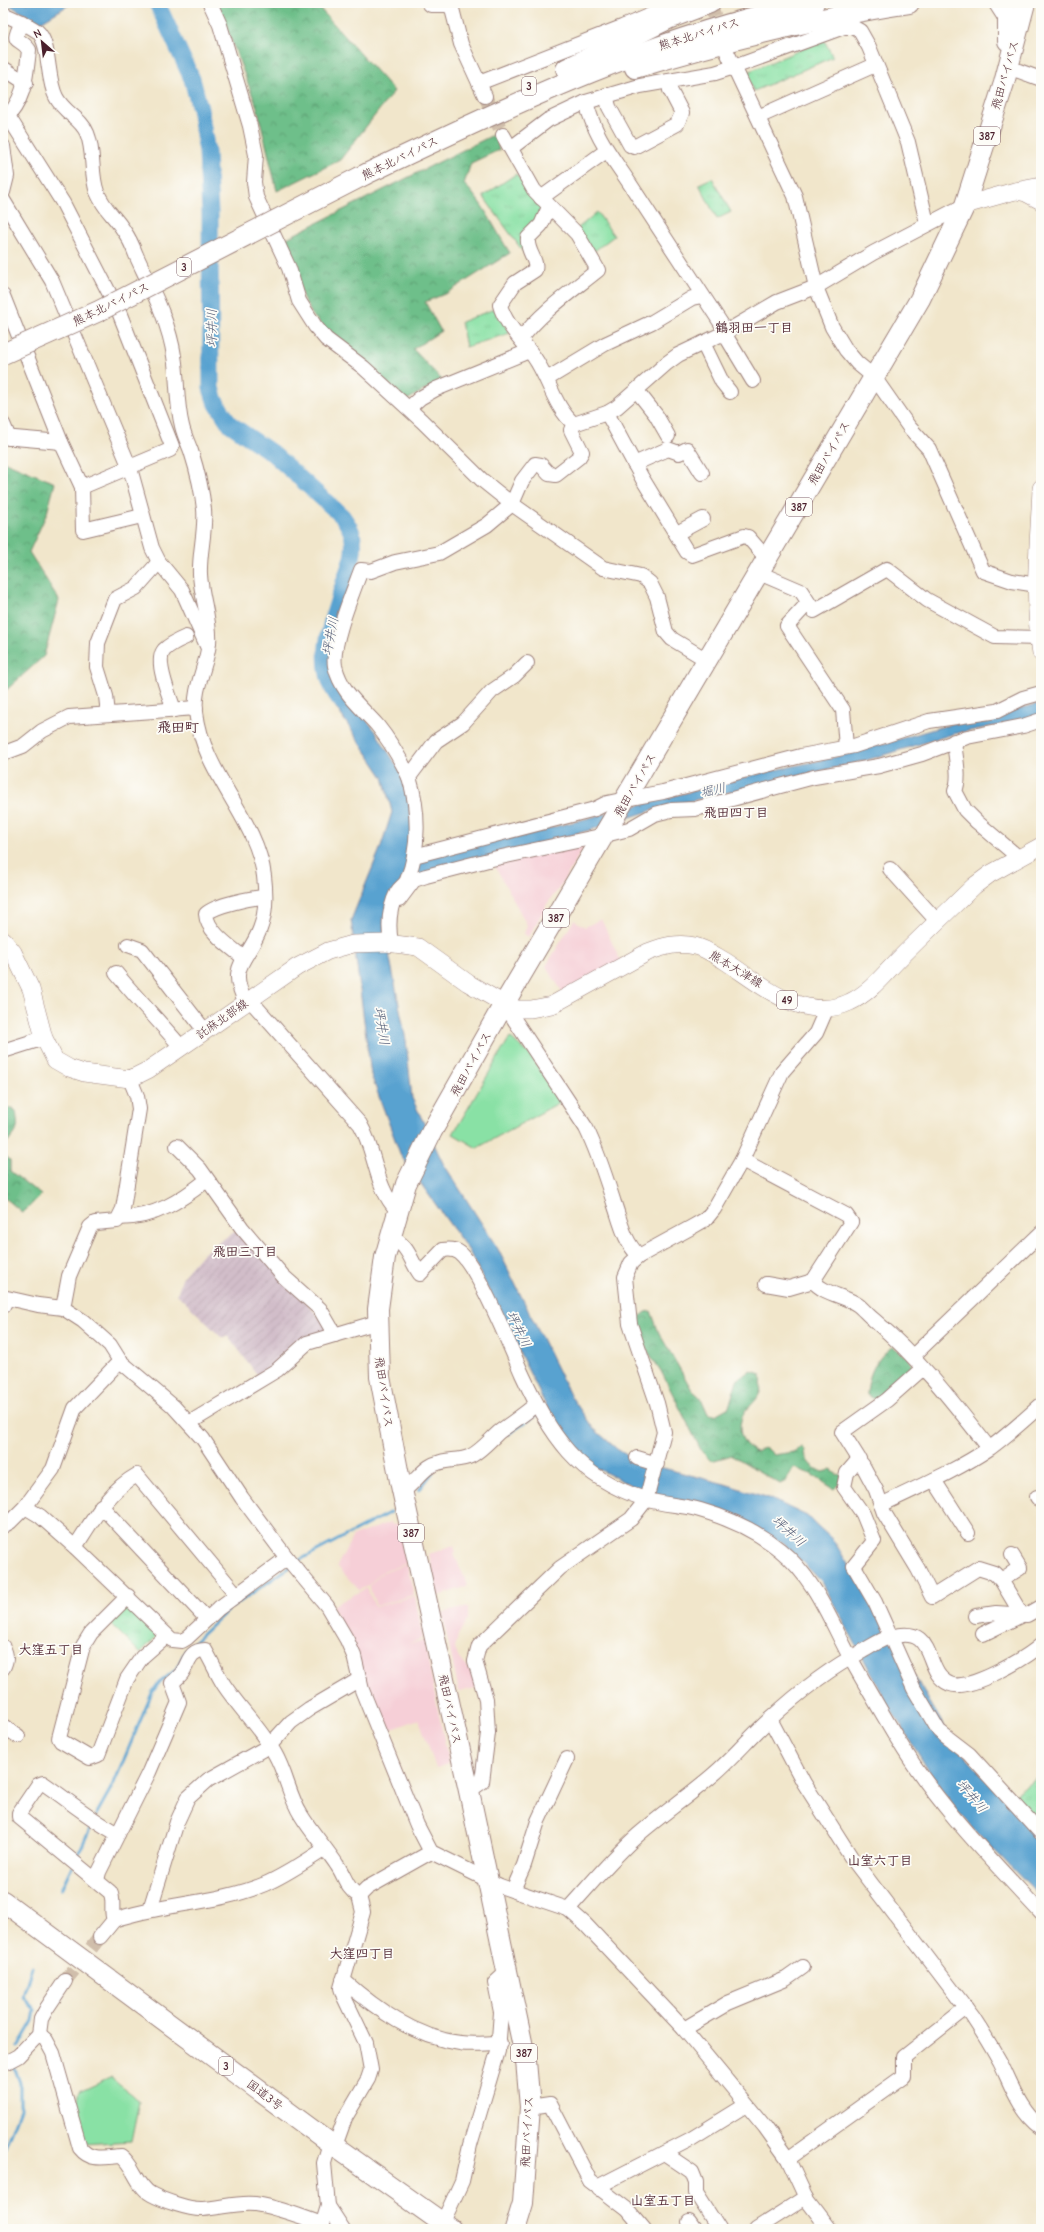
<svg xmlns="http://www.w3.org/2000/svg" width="1044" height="2232" viewBox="0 0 1044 2232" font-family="'Comic Neue','Klee One',sans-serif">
<defs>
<pattern id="industrial-furrows" width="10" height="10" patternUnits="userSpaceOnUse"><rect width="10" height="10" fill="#d1bdc9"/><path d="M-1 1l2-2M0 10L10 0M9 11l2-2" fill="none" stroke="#b5a2ad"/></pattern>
<pattern id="forest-crowns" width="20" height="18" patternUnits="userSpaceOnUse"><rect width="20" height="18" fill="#6ebf8a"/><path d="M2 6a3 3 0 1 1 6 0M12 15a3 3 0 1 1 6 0" fill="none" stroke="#5c9b71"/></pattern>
<pattern id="park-tufts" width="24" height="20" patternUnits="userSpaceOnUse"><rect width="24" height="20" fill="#89e1a5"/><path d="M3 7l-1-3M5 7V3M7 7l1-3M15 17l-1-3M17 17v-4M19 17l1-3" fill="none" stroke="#78c18e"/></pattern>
</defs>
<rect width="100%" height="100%" fill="#fdfcf7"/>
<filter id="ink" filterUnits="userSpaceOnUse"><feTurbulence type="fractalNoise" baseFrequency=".025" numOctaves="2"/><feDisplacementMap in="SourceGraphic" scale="8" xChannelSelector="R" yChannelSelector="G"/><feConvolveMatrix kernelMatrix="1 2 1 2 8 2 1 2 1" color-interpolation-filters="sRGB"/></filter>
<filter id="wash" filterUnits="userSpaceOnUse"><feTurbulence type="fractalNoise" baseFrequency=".012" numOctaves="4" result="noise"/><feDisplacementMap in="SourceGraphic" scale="16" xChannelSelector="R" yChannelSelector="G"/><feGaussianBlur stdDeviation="0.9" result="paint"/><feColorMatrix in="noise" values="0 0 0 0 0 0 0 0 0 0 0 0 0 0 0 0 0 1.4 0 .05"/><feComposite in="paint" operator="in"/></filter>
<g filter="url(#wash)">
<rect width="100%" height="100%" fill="#f1e6cb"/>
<g fill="#f6cfd7">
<polygon points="579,844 584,847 560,887 547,904 529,937 524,934 527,925 494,864"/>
<polygon points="601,919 621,962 563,993 546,966 574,920 585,927"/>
<polygon points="391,1522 392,1525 398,1524 407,1563 380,1573 368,1586 359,1590 337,1566 353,1536"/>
<polygon points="454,1546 456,1553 454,1554 468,1586 438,1596 429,1554"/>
<polygon points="407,1564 414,1595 376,1606 369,1586 380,1574"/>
<polygon points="367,1588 375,1607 415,1596 423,1638 408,1644 424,1640 449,1764 436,1768 419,1719 385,1732 332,1606"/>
<polygon points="468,1607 468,1619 458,1635 455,1649 459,1658 477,1678 479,1687 459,1692 442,1613"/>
</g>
<polygon fill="url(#industrial-furrows)" points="238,1229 330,1329 259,1377 229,1337 221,1337 177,1294 183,1276 202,1254"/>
<g fill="url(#forest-crowns)" stroke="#5c6f5a">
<polygon points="217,3 315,3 394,91 340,160 277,191 257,107"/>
<path d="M495,134L499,150L471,163L464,184C484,203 495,230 510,253L447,293L425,302L441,331L413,349L442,380L407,400L333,337L313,316L303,298L283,240Z"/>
<polygon points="3,461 55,483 47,513 29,552 59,600 44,656 3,693"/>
<path d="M12,1108L16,1111C19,1131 18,1132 3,1146V1109Z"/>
<polygon points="3,1153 10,1160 10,1171 41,1195 23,1213 3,1196"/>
<path d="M651,1311L659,1333L692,1390L701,1398L708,1414L715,1415L729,1407L737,1380L751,1371L761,1374C761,1379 762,1387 760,1392C757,1401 750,1405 745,1412C735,1426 741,1446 756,1452L763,1448L769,1450L774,1455L793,1452L802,1447L805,1450C805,1462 812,1467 822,1472L832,1470L836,1474L841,1475L840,1483L834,1489L811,1474L794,1468L786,1481L780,1484L732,1455L711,1461L702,1452L661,1371L640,1340L638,1328L639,1317L645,1312Z"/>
<path d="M892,1347L908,1357L915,1370L886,1397L875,1400L867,1395C868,1375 875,1359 892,1347Z"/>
</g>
<g fill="url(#park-tufts)" stroke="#6a8068">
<polygon points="824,40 833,57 754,91 745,73"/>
<polygon points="516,174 542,207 536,219 520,237 532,264 483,196"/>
<polygon points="712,178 731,212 717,219 699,184"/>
<polygon points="597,212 614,236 593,252 577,229"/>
<polygon points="494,309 510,333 466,347 461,322"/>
<polygon points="127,1606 157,1636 140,1653 109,1622"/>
<polygon points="1041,1775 1041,1825 1013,1795"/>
</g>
<g fill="#89e1a5" stroke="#6a8068">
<polygon points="510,1037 530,1055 562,1101 477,1148 453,1134"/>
<path d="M112,2077C119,2088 132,2091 139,2102L131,2141L84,2144L74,2108L79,2092Z"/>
</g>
<g fill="#58a2d0" stroke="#51607e">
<polygon points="9,3 72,3 39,23 11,6"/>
<polygon points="334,681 374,729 405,779 413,829 409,860 550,828 762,773 849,754 954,723 997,715 1041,703 1041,715 1017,722 953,734 864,761 656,809 590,830 402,881 384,928 406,1040 412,1098 443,1163 498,1249 570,1395 593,1428 617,1449 636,1461 725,1484 769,1498 807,1516 834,1541 956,1746 1041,1839 1041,1898 960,1815 932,1776 893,1713 822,1582 784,1544 735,1517 653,1496 586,1463 550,1414 469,1251 401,1156 371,1075 351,920 380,849 392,812 383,777 325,691"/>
</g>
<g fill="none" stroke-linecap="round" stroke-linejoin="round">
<g stroke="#58a2d0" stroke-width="3">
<polyline points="508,1434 538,1414"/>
<polyline points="419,1490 433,1472"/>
<polyline points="296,1562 391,1512"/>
<polyline points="232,1607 290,1567"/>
<polyline points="96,1815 114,1783 152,1693 158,1684 176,1670 186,1650 228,1610"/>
<polyline points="76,1859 93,1822"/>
<polyline points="61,1889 72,1866"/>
<polyline points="18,2047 33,2021 35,2010 23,1996 32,1967"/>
<polyline points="3,2152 20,2109 20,2083 13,2063"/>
</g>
<path stroke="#58a2d0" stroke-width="17" d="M157,3L192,79L200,109L207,152L210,213L211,388L215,401L230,424L272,453L342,516C347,523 353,531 353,540C355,553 350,565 346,576C334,617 310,667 343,703"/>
</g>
</g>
<g filter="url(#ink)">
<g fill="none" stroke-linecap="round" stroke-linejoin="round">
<g stroke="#d0beab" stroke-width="14" stroke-dasharray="14 7" stroke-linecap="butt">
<polyline points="710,3 721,35"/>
<polyline points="485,96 503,135"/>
<polyline points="65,1981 100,1937"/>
</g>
<defs>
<g id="minor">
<polyline points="210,3 220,25 250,126 256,155 254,182 256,197 289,268 299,301 315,326 326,339 363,367 422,421 482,480 512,504 603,568 641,576 650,583 657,597 666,632 672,639 707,660"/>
<polyline points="429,3 431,5 451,5 454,3"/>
<polyline points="451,5 461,44 479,83"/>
<path d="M3,14C14,19 27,24 37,31C51,43 46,78 56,97C64,113 81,118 87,133C95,152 90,173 97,192C105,211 114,215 124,231C129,238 133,247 136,255C151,288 169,321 174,356C178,379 176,403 182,426C184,435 188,443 191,451C197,470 202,490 204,509C206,531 199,553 200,574C201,597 211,621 209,643C207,666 193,688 196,712C203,774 257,818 264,876C266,892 266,914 260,929C248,961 226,966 246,1002"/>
<polyline points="727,52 795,196 816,287 832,327 846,350 857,363 874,377 909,427 929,449 983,571 1012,581 1037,585"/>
<polyline points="1008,67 1041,79"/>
<polyline points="3,68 26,83"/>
<polyline points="606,95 609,107 630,145 634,147 677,124 682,113 670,90 669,81"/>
<polyline points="485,96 479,83 622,27 655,13 671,3"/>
<polyline points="586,102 640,86 715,73 734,67 844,27 853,27 860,31 869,47 908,142 927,223"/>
<polyline points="758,117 875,65"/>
<path d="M3,121C25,101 26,77 29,50C19,35 10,47 22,22"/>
<path d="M503,135L534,190L577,234L598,270C572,291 541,312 521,339"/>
<polyline points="3,146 7,176 3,192"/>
<path d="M511,148L548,120L586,102C596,140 612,156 632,187C663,235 695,283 726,331"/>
<polyline points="541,198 606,151"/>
<polyline points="3,200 52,281 130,468 152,548 159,562 182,590 207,646"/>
<path d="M549,207L541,225L528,238C526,251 538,260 535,270L515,283L500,305C505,324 523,341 534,357C549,378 554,407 574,424"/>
<polyline points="3,296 61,442 82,487 170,450 172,446 119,312 63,203 8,116"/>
<polyline points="724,333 753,381"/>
<polyline points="703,343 722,382 730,392"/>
<polyline points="547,379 605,344 652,322 692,298 702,296"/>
<polyline points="637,391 656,415 668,436"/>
<polyline points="409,408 420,398 436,389 529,351"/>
<polyline points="607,413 642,478 687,552 692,555 744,536 748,537 767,559"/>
<polyline points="3,424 9,438"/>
<polyline points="574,424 607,413 617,407 667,363 678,355 724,333 777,302 816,287 873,253 965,205"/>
<polyline points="3,437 61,442"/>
<polyline points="634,464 668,449 679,453 687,449 702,473"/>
<polyline points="82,487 83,530 142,516"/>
<polyline points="677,533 703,519"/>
<polyline points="759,573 801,591 814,611 887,569 927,600 995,637 1038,638"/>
<polyline points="808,603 787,626 843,710 846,747"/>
<path d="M174,710C170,696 154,662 164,650C170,644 179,640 186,637"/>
<polyline points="108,714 106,696 97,667 98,643 115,599 136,588 159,562"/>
<path d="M954,741C955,756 961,777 955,791L965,810L977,822L1018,857"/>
<polyline points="3,752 7,752 23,746 42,731 69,717 196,708"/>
<path d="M409,777C400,758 390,741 377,725C360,706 341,692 335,666C331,644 353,592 361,570L371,571L395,562L439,553L487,525L512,504L522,481L535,464L541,465L549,474L556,475L579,457L582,452L571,430L574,424"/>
<polyline points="414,856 595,809 607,803 626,799 663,792 801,756 854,746 929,721 997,711 1023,698 1041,693"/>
<polyline points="890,869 937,921"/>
<polyline points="394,901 399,900 414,880 426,876 492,859 605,835 629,829 655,814 671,810 695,809 814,777 879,766 922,754 967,737 1023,726 1041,720"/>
<path d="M391,943C388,926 389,908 397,892C400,887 405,885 407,880C420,848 419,809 409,777L436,741L463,723L492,691L514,676L527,663"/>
<polyline points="128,945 142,950 205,1031"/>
<path d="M244,958C231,947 207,932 206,914C215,905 251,898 264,897"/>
<path d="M116,973C137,999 160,1022 181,1047"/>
<path d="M250,1000L360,1124C376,1151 375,1188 397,1210"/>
<path d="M504,1004L586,1128C598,1152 606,1178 614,1203C621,1223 624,1241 639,1256"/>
<polyline points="3,1051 44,1038"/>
<polyline points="177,1146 200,1169 242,1228 283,1276 320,1309 335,1335"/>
<polyline points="742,1160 846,1215 851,1222 813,1281 789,1288 766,1284"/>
<path d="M119,1218C155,1218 180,1201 207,1180"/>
<path d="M390,1237C410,1246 409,1259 420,1274L443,1250C449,1249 455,1249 460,1253C478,1267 511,1349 522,1374C551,1436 576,1477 645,1499C663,1505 683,1505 700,1510C728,1518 758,1532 780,1550C815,1578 830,1620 851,1659C866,1686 882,1713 898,1740C937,1805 990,1858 1041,1913"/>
<path d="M813,1281C825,1295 844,1295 858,1305C863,1309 868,1315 874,1320C918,1357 953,1402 989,1448"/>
<polyline points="3,1306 7,1298 38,1305 63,1308 83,1321 110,1345 120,1361 173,1406 203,1439 242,1498 287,1558 327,1606 347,1640 354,1656 362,1690 417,1825 431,1852 500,1886 568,1909 585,1924 684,2029 765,2127 788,2159 807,2200 829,2229"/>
<polyline points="63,1308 69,1276 90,1227 95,1223 117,1221 123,1209 139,1109 137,1096 130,1079"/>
<polyline points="913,1356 1041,1233"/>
<polyline points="923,1368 887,1400 842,1432 859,1459 847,1473 844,1487 863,1514 874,1541 854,1566 875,1602 914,1689 939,1731 969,1754 1041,1833"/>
<polyline points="189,1423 277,1370 307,1343 378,1322"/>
<polyline points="637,1458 657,1464"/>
<polyline points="857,1463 862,1464 876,1490 884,1513 918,1569 932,1597 978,1568 994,1573 1001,1580 1022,1615 983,1634"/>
<polyline points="934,1480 968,1533"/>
<path d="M402,1492C413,1484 420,1473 429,1467C442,1458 458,1462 471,1456C482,1450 490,1440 499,1432C512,1422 524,1415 536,1404"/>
<polyline points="1037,1497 1041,1502"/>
<path d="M881,1505C918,1487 956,1471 990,1448C1008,1435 1024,1420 1041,1405"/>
<polyline points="101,1506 207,1619"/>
<polyline points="25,1507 40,1516 75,1547 172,1640 182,1641 187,1638 219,1608 287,1558"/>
<polyline points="3,1526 10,1522 25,1507 53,1469 75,1408 120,1361"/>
<path d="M75,1547C93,1520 108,1491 137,1475L237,1595"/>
<polyline points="1001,1580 1020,1568 1012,1555"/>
<polyline points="128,1596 91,1633 83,1646 59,1738 61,1741 90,1758 98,1755 127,1679 142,1657 166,1636"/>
<polyline points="976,1616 996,1613 1027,1615 1041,1607"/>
<path d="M3,1647C7,1655 7,1660 3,1668"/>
<path d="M770,1719L804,1783L851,1857L972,2016C982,2031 991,2046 1000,2062C1011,2084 1020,2112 1041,2127"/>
<polyline points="3,1726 18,1736"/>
<polyline points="469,1791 482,1782 488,1733 486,1699 475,1661 479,1646 560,1568 631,1519 646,1500 664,1432 657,1403 630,1324 625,1277 631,1263 639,1256 692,1227 706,1219 714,1209 742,1160 782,1072 816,1033 826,1010"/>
<path d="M97,1880L99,1872L149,1772L179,1702L172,1683C175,1680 179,1677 182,1673C189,1663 189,1650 205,1650C212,1662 217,1674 224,1685C240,1709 261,1729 275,1754C286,1773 289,1796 301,1815C312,1833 326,1848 337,1865C345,1876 346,1888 359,1896L363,1912L341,1988L344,1997L366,2043L371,2070L368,2079L345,2118L335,2146"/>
<polyline points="513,1890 524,1865 538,1821 567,1759"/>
<polyline points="359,1896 367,1888 431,1852"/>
<polyline points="150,1909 177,1822 188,1798 208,1780 269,1746 291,1722 309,1709 360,1679"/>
<path d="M568,1909C591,1884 612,1858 638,1835C662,1814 690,1795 714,1774C734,1757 750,1737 769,1720C797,1694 830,1668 863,1651C872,1646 881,1639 891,1637C939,1624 922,1673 950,1684C969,1692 1026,1658 1041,1645"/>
<path d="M114,1920C163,1903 218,1904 265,1884C286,1875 306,1861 325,1849"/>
<path d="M100,1937L114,1920C110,1911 115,1900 110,1892L19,1817V1813L38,1785L43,1783C68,1800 91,1820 118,1834"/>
<path d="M343,1980C376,2009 414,2037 460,2043C473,2045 487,2043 500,2043"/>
<polyline points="684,2029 728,2003 786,1979 803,1967"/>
<path d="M39,2034L46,2040L53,2053L80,2148C91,2162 105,2157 121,2156C134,2165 136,2185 151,2194C162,2200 190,2210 203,2209C220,2208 238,2202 255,2204C278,2207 301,2217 323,2224"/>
<polyline points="3,2064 18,2056 39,2034 41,2019 47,2008 65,1981"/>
<polyline points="530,2107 550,2104 590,2181 628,2210 644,2229"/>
<polyline points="664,2153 692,2172 696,2182 696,2193 719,2229"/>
<polyline points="788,2159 904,2076 904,2057 966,2008"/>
<polyline points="599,2189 601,2185 691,2139 746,2105"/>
<polyline points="328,2206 343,2229"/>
<polyline points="689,2222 694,2229"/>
<polyline points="442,2224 462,2181 470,2145 498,2051 501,2012 495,1983 507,1972"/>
<polyline points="321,2229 328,2206 324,2163 330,2143"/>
<polyline points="756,2229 806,2197"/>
</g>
<g id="major">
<polyline points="1017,191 1026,193 1041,201"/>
<polyline points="965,205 1015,191 1041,186"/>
<path d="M1041,488C1039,542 1032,599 1041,653"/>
<path d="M3,940L13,952L31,989L44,1038L55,1060L69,1068L84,1073L130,1079L148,1070L205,1031L297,967L328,951L353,944L387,943L418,947L468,983L504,1004L517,1009H531L552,1005L648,952C664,946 678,942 695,946C705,948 716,956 725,961C762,985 804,1024 850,1002C870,993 885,973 900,958C924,934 949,910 974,886L990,874L1041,846"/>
</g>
<g id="highway">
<polyline points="999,3 1008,17 1008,41"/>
<path d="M635,68C725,41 816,17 909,3"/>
<polyline points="566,69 668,19 710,3"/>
<path d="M362,176C507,107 655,35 814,3"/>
<polyline points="3,1901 330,2143 451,2229"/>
<polyline points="515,2229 523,2203 530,2107 526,2061 469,1791 400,1481 380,1377 378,1309 385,1257 406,1184 432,1131 504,1004 920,299 965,205 1004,83 1025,3"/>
</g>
</defs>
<use href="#minor" stroke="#9e827b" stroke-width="16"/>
<use href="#major" stroke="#9e827b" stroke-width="18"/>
<use href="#highway" stroke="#9e827b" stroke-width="22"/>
<use href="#minor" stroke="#fff" stroke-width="14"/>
<use href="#major" stroke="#fff" stroke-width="17"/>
<use href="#highway" stroke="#fff" stroke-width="20"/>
<defs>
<polyline id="highway-bridge" points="3,354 99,311 362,176"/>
</defs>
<use href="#highway-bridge" stroke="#9e827b" stroke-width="22" stroke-linecap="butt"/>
<use href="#highway-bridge" stroke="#fff" stroke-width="20"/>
</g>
</g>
<g text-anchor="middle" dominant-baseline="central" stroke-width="3.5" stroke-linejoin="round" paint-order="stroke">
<g fill="#fdfcf7" stroke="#806168" stroke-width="1">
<rect x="522" y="77" width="14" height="18" rx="3"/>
<rect x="974" y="127" width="26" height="18" rx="3"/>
<rect x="177" y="258" width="14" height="18" rx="3"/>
<rect x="786" y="498" width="26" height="18" rx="3"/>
<rect x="543" y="909" width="26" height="18" rx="3"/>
<rect x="777" y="991" width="20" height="18" rx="3"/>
<rect x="398" y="1524" width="26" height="18" rx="3"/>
<rect x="511" y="2044" width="26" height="18" rx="3"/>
<rect x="219" y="2057" width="14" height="18" rx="3"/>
</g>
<g font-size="11" font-weight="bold" fill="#4a1f2b">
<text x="529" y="86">3</text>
<text x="987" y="136">387</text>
<text x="184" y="267">3</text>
<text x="799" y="507">387</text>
<text x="556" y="918">387</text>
<text x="787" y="1000">49</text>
<text x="411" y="1533">387</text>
<text x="524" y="2053">387</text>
<text x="226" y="2066">3</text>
</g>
<g font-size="12" fill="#4a1f2b" stroke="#fdfcf7">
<text transform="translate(699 34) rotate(-17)">熊本北バイパス</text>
<text transform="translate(1005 75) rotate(-74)">飛田バイパス</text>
<text transform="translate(400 158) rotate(-26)">熊本北バイパス</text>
<text transform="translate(111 304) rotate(-26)">熊本北バイパス</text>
<text transform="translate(829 453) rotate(-60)">飛田バイパス</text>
<text transform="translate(635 785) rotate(-60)">飛田バイパス</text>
<text transform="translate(736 969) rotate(31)">熊本大津線</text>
<text transform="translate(222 1019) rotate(-35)">託麻北部線</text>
<text transform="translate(471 1064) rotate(-61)">飛田バイパス</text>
<text transform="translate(384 1392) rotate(82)">飛田バイパス</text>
<text transform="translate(450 1709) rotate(78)">飛田バイパス</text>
<text transform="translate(265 2095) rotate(37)">国道3号</text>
<text transform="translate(527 2132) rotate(-87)">飛田バイパス</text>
</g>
<g font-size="13" font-weight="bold" fill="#4a1f2b" stroke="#fdfcf7">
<text x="754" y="327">鶴羽田一丁目</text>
<text x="736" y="812">飛田四丁目</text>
<text x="245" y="1251">飛田三丁目</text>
<text x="51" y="1649">大窪五丁目</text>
<text x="880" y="1860">山室六丁目</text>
<text x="362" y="1953">大窪四丁目</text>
<text x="663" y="2200">山室五丁目</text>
</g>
<g font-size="13" font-style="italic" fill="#505a75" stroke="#fdfcf7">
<text transform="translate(211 328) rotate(-90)">坪井川</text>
<text transform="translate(330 636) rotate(-79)">坪井川</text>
<text transform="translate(713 790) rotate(-13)">堀川</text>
<text transform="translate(382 1026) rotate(81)">坪井川</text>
<text transform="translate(519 1329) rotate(64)">坪井川</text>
<text transform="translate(789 1531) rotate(42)">坪井川</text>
<text transform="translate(972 1796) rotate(50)">坪井川</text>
</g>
<g font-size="14" font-weight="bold" fill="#4a1f2b" stroke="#fdfcf7">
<text x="178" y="727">飛田町</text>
</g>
</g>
<rect width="1044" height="2232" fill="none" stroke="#fdfcf7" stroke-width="16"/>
<g transform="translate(42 42) rotate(332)" stroke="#fdfcf7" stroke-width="3" paint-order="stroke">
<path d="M0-3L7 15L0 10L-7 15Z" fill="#4a1f2b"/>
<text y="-6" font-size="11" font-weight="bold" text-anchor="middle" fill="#4a1f2b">N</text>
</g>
</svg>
